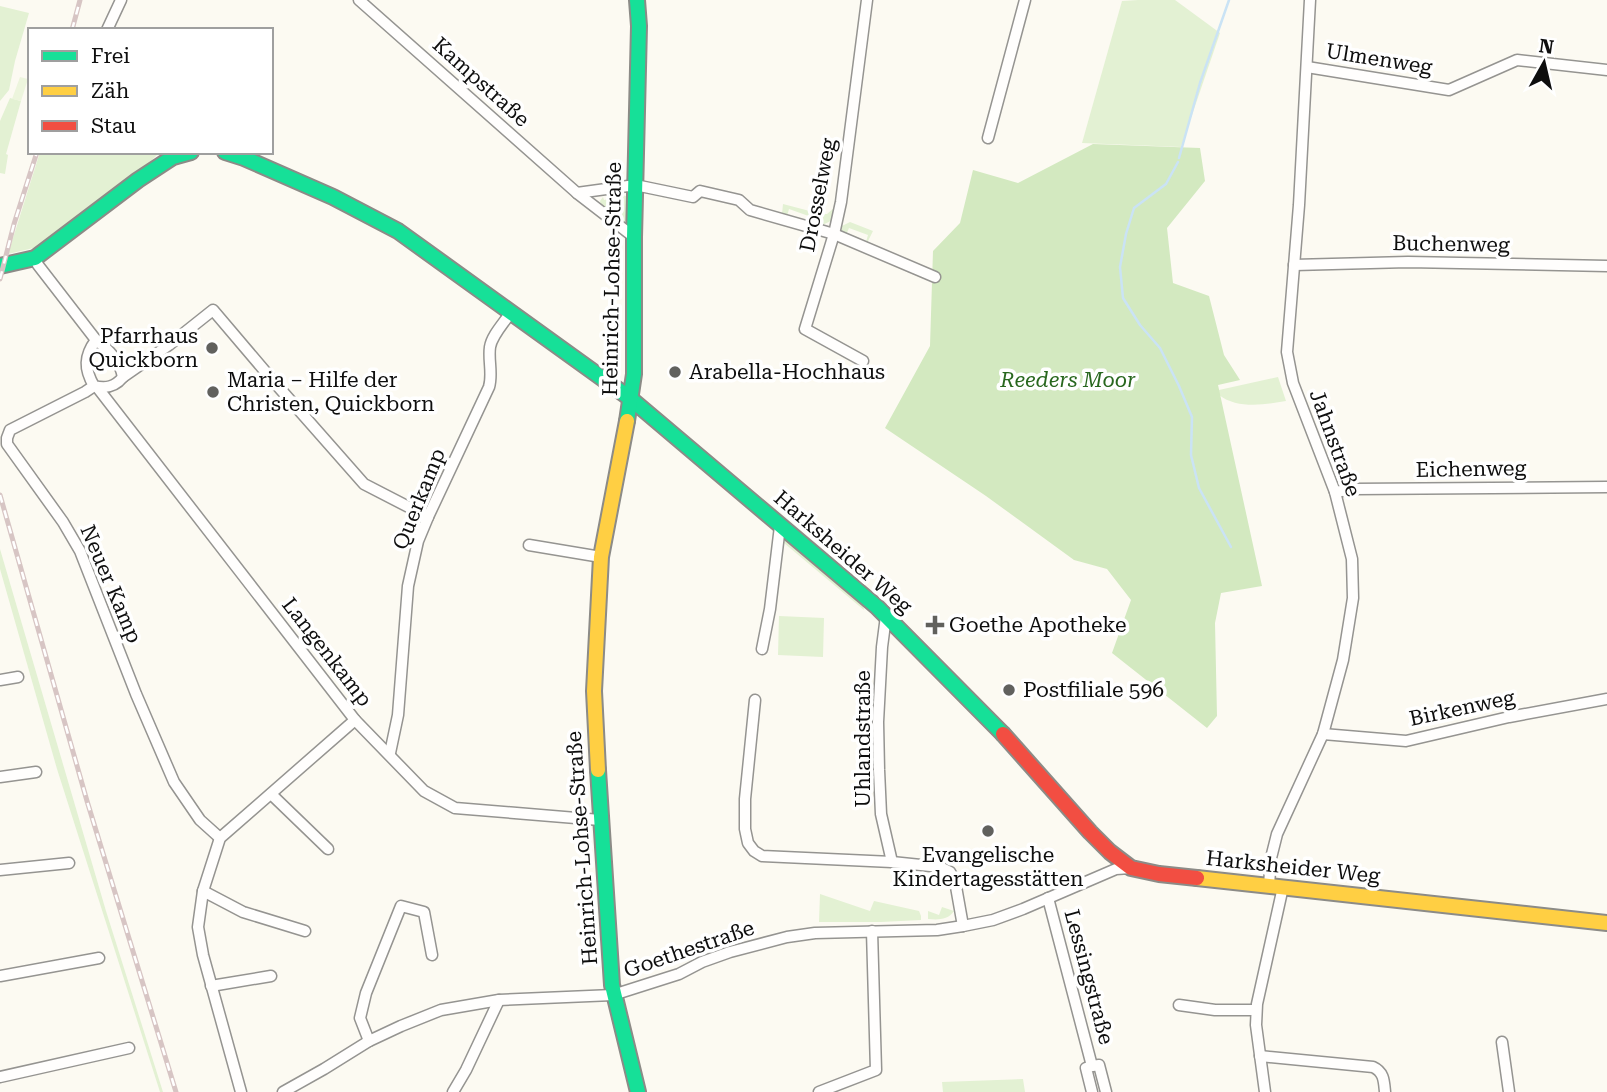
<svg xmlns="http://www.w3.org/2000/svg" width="1607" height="1092" viewBox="0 0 1607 1092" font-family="'Roboto Serif',serif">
<rect width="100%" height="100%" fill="#fcfaf2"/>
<g fill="#e3f1d3">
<polygon points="1138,0 1175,0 1220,33 1181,147 1082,143 1122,1"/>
<polygon points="0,6 29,13 15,61 9,90 0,101"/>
<polygon points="10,98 21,101 6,154 8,155 5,174 0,173 0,121"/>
<polygon points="40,152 160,152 143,169 38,247 8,254"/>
<polygon points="615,194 626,196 626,221 623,222 601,205 600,201 603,197 604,200 613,198"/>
<polygon points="783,204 821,214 827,214 834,208 833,220 820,226 816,224 817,219 789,209 787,216 782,214"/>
<polygon points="850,222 873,231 867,243 866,242 868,235 849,228 846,235 841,233 842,226"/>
<path d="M1278,377L1286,401C1264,405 1237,409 1219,395V390Z"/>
<polygon points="783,538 863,605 864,610 784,543"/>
<polygon points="0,549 106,911 163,1092 160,1092 57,769 0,569"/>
<polygon points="779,616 824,618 823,657 778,655"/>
<polygon points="820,894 870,911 874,901 919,911 921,916 921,920 881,922 819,922"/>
<path d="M942,907L954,911C948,920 938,920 928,919V911L939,915Z"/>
<polygon points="1023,1079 1025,1092 943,1092 942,1082"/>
</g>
<polygon fill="#d3e9c0" points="1093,144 1200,148 1205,181 1167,228 1173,283 1209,296 1224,355 1240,380 1218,385 1262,586 1221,593 1215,623 1217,716 1207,728 1112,653 1131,600 1107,569 1074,560 986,496 885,428 930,346 933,251 960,223 973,170 1018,183"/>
<polygon fill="#edf5dd" points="20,77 28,79 21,101 12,99"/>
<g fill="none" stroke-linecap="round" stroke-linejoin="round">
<g stroke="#cae3f5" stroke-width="2.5">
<polyline points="1179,158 1200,83 1229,0"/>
<polyline points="1178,162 1166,184 1134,208 1126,234 1120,267 1123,298 1140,325 1160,348 1179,386 1192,417 1191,455 1199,488 1231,547"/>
</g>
<defs>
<g id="street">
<polyline points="359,0 577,193 634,237"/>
<polyline points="107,30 121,0"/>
<polyline points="1307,67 1449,90 1517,60 1607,70"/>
<polyline points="988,138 1025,0"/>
<polyline points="577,193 628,186 635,188 640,186 693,197 700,191 739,200 750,210 834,234 935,277"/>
<polyline points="35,258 38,265 96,340"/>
<polyline points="1294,265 1408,262 1607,266"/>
<path d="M96,340C109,350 120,361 123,377C115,387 106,389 94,386C84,369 84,356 96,340Z"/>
<polyline points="863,361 805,329 834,234 841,202 867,0"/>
<polyline points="123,377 169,345 213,310 275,383 364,484 428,517"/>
<polyline points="94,386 85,392 10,430 7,438 7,444 63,522 80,551 136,694 174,782 200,820 220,838"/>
<polyline points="97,387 355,720 424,791 455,808 600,820"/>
<polyline points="1335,492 1354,489 1607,487"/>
<polyline points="529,545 601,557"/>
<polyline points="886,616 882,647 878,722 879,770 881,814 892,862"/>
<polyline points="762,649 770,609 780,526"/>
<polyline points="0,680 18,677"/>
<polyline points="755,700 745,799 745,829 748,843 754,851 762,856 892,862 940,867 950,872 955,881 963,926"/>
<polyline points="1323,734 1406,741 1509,717 1607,699"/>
<path d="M390,753L398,715L408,586L418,541L428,517L489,387C493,374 488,360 490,347C492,335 504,323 511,312"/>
<polyline points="0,777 36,772"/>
<polyline points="271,794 328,849"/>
<polyline points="0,870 69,863"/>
<polyline points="1269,885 1271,858 1277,834 1323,734 1343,660 1353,598 1352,559 1335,492 1293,383 1287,352 1299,205 1310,0"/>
<polyline points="203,891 243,912 305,931"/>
<polyline points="1048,898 1092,1066 1086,1068 1092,1092"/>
<polyline points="0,976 99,958"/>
<polyline points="211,986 271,976"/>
<polyline points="1179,1005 1215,1010 1256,1010"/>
<polyline points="369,1041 360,1018 366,993 401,906 424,912 432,955"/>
<polyline points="1502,1042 1509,1092"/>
<path d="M1260,1056L1373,1067C1384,1072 1384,1081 1385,1092"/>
<polyline points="1092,1066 1099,1065 1106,1092"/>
<polyline points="0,1077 129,1048"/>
<polyline points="241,1092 203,955 198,927 203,891 220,838 355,720"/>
<polyline points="283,1092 324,1069 369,1041 401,1026 441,1010 499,1000 613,995 679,974 702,962 730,952 787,937 815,933 937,930 963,926 993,920 1023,909 1116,869 1131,868"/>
<polyline points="453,1092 466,1070 499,1000"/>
<polyline points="819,1092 876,1070 872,931"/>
<polyline points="1265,1092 1256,1025 1257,1004 1283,887"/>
</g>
<g id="fast">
<polyline points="225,152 244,158 333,197 398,231 631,399 877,607 1003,734"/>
<polyline points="0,266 35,258 138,180 173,157 191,152"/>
<polyline points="627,421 634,374 634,237 639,26 637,0"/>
<polyline points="598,770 612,985 638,1092"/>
</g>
<g id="slow">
<polyline points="598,770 594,691 601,557 627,421"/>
<polyline points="1197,878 1607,923"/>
</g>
<polyline id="jam" points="1003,734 1090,832 1110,852 1131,868 1159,874 1197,878"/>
</defs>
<use href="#street" stroke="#959491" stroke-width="13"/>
<use href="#fast" stroke="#8c8b87" stroke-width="18"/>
<use href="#slow" stroke="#8c8b87" stroke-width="18"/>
<use href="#jam" stroke="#8c8b87" stroke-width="18"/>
<use href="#street" stroke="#fffefd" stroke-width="10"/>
<use href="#fast" stroke="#16e098" stroke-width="14"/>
<use href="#slow" stroke="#ffcf43" stroke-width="14"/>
<use href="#jam" stroke="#f24e42" stroke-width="14"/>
<defs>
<g id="rail">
<polyline points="72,30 80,0"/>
<polyline points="0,279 14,224 37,152"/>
<polyline points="0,495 87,801 176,1092"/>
</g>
</defs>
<use href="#rail" stroke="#d7c5c4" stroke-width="5"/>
<use href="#rail" stroke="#fff" stroke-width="2.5" stroke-dasharray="8" stroke-linecap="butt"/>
</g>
<g fill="#61615e" stroke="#fff" stroke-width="2.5">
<circle cx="212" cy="348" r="7"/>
<circle cx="675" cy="372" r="7"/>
<circle cx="213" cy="392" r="7"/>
<path d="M931.5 614.5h7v7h7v7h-7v7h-7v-7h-7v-7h7z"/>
<circle cx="1009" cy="690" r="7"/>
<circle cx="988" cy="831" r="7"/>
</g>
<g text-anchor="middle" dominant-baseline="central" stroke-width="7" stroke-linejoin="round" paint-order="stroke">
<g font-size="21" fill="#0e0e0e" stroke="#fff">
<text transform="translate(1379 59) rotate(9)">Ulmenweg</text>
<text transform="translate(481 82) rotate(42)">Kampstraße</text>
<text transform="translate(818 195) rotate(-79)">Drosselweg</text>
<text transform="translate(1451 244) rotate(1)">Buchenweg</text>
<text transform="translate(612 279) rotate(-89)">Heinrich-Lohse-Straße</text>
<text transform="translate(1335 443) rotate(70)">Jahnstraße</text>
<text transform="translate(1471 469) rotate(-1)">Eichenweg</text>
<text transform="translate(419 499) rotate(-68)">Querkamp</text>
<text transform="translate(843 552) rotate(41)">Harksheider Weg</text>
<text transform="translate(111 584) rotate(67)">Neuer Kamp</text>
<text transform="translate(327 652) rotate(52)">Langenkamp</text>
<text transform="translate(1462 708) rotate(-12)">Birkenweg</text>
<text transform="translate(863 739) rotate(-90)">Uhlandstraße</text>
<text transform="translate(582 848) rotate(-94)">Heinrich-Lohse-Straße</text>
<text transform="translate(1293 867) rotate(6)">Harksheider Weg</text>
<text transform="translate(689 949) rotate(-19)">Goethestraße</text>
<text transform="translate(1089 977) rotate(75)">Lessingstraße</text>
</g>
<g font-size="21" fill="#0e0e0e" stroke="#fff" text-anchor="start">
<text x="198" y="336" text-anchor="end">Pfarrhaus<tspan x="198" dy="24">Quickborn</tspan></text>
<text x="689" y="372">Arabella-Hochhaus</text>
<text x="227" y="380">Maria – Hilfe der<tspan x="227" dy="24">Christen, Quickborn</tspan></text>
<text x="949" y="625">Goethe Apotheke</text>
<text x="1023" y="690">Postfiliale 596</text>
<text x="988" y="855" text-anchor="middle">Evangelische<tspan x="988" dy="24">Kindertagesstätten</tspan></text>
</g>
<g font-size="21" font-style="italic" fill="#28671e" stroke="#fff">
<text x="1068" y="380">Reeders Moor</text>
</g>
</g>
<rect x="28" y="28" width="245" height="126" fill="#ffffff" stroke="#9f9f9f" stroke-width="2"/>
<rect x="42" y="51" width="35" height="10" fill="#16e098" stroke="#9f9f9f" stroke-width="2"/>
<text x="91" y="63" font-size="21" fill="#0e0e0e">Frei</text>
<rect x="42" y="86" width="35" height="10" fill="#ffcf43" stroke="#9f9f9f" stroke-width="2"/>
<text x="91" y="98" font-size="21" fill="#0e0e0e">Zäh</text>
<rect x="42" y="121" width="35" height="10" fill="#f24e42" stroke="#9f9f9f" stroke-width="2"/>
<text x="91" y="133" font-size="21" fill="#0e0e0e">Stau</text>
<g transform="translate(1544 63) rotate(8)" stroke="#ffffff" stroke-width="5" paint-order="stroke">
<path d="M0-5L12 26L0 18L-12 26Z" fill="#0e0e0e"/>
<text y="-10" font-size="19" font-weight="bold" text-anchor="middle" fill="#0e0e0e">N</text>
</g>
</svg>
